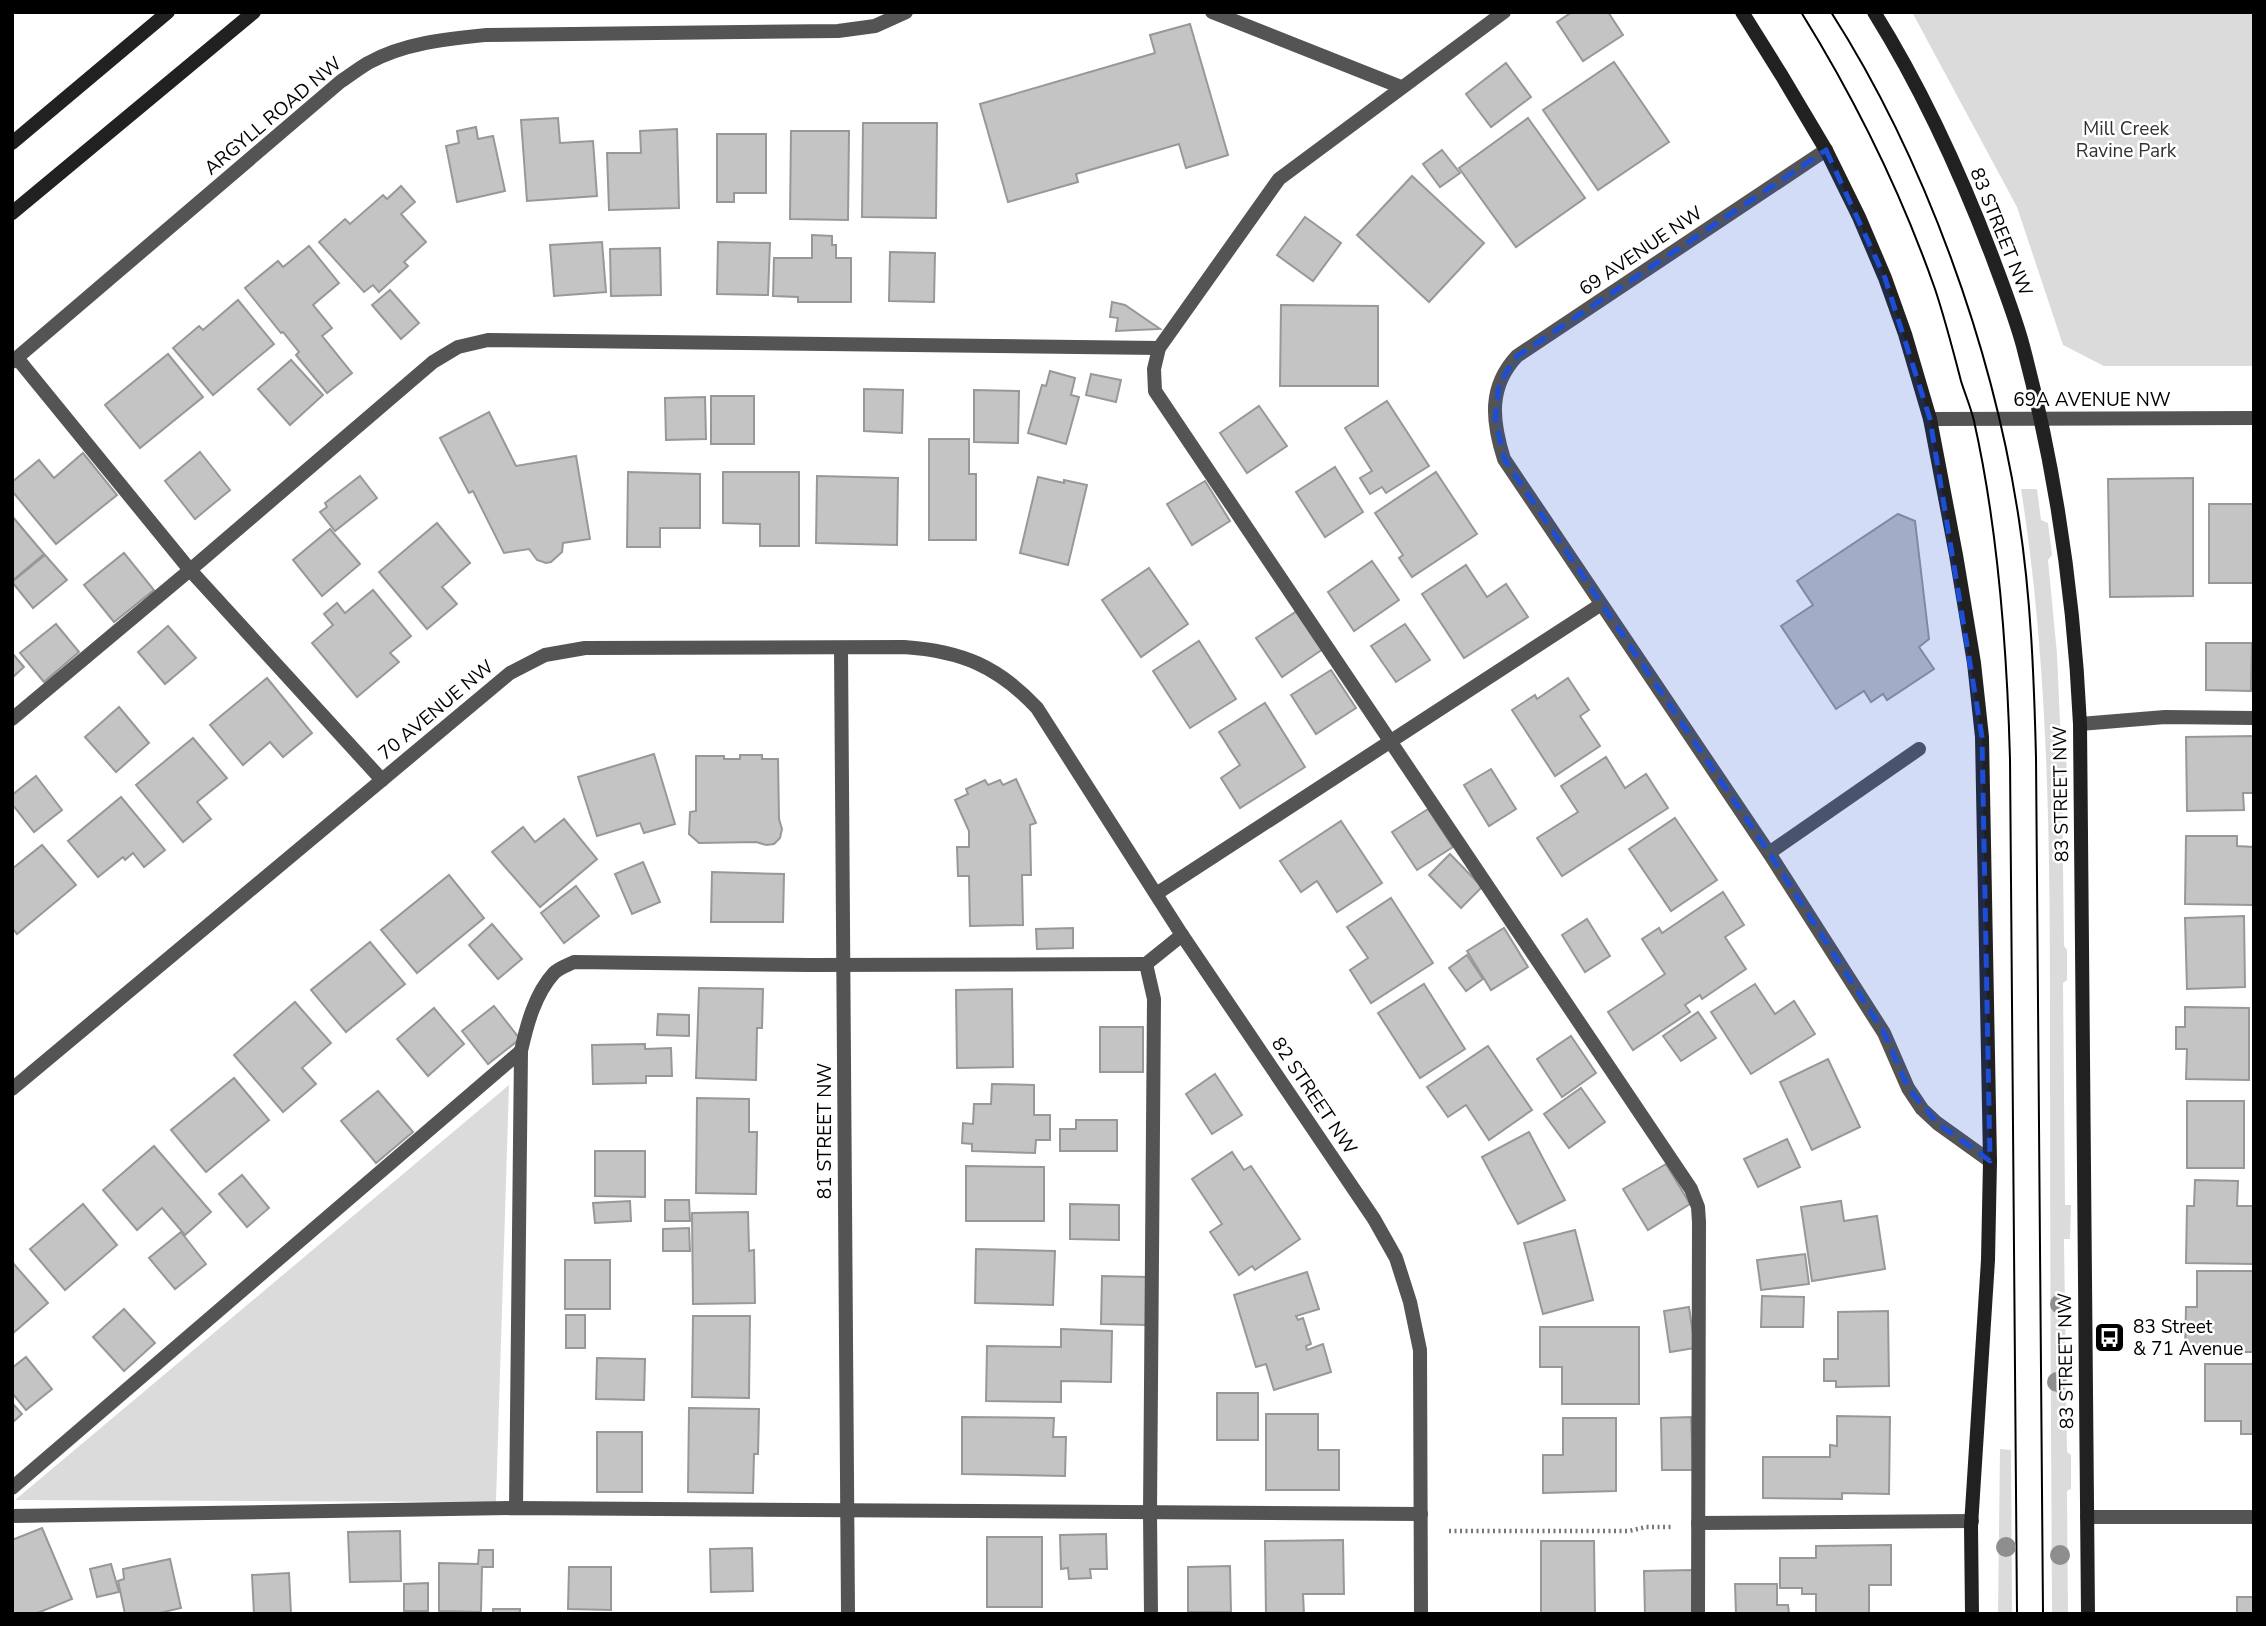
<svg xmlns="http://www.w3.org/2000/svg" width="2266" height="1626" viewBox="0 0 2266 1626" font-family="'Nunito Sans',sans-serif">
<rect width="100%" height="100%" fill="#fff"/>
<g fill="#dbdbdb">
<polygon points="1912,12 2254,12 2254,366 2104,366 2063,345 2017,207"/>
<path d="M2021,489H2037L2041,520L2048,523L2052,555L2048,560L2057,654L2061,745L2066,747L2067,780L2062,784L2064,946L2067,950V980L2063,983L2065,1205H2071L2070,1239H2064L2067,1452L2071,1455V1489L2067,1491L2068,1614H2052C2051,1431 2050,1248 2050,1065C2050,873 2051,679 2021,489Z"/>
<polygon points="509,1085 496,1502 15,1500"/>
<polygon points="2000,1449 2011,1450 2012,1614 1998,1614"/>
</g>
<g fill="#c4c4c4" stroke="#989898" stroke-width="2">
<polygon points="1572,12 1608,12 1623,35 1583,61 1557,22"/>
<polygon points="1190,24 1228,155 1186,168 1179,144 1076,174 1078,182 1008,202 980,104 1155,53 1150,35"/>
<polygon points="1614,62 1669,142 1598,190 1543,110"/>
<polygon points="1506,63 1531,97 1491,127 1466,94"/>
<polygon points="558,118 560,143 593,141 597,196 527,201 521,120"/>
<polygon points="1528,118 1585,198 1516,247 1459,168"/>
<polygon points="863,123 937,123 936,218 862,217"/>
<polygon points="476,127 478,139 493,136 505,191 457,202 446,146 459,143 457,131"/>
<polygon points="677,129 679,208 609,210 607,153 641,153 640,131"/>
<polygon points="791,131 849,131 848,220 790,219"/>
<polygon points="717,134 766,134 766,193 734,193 734,202 717,202"/>
<polygon points="1442,150 1460,173 1440,187 1423,164"/>
<polygon points="1412,176 1484,243 1429,302 1357,235"/>
<polygon points="401,186 415,202 401,214 426,242 404,262 408,266 379,292 373,285 364,292 319,242 345,219 350,224 383,195 387,199"/>
<polygon points="1305,217 1341,243 1313,281 1277,255"/>
<polygon points="812,235 832,236 832,245 836,245 836,258 851,258 851,302 798,302 798,297 773,296 774,258 812,258"/>
<polygon points="602,242 606,292 554,296 550,245"/>
<polygon points="718,242 770,243 768,295 717,294"/>
<polygon points="309,246 339,283 313,305 332,328 322,336 352,373 327,393 296,355 299,352 283,332 281,333 245,288 278,261 283,267"/>
<polygon points="660,248 661,295 611,296 610,249"/>
<polygon points="890,252 935,253 934,302 889,301"/>
<polygon points="390,290 419,323 401,339 372,305"/>
<polygon points="238,300 274,344 213,395 173,348 199,326 203,330"/>
<polygon points="1112,302 1125,305 1160,329 1116,331 1118,318 1110,317"/>
<polygon points="1281,305 1378,306 1378,386 1280,386"/>
<polygon points="168,354 203,397 140,448 105,405"/>
<polygon points="291,360 323,395 290,425 258,389"/>
<polygon points="1050,371 1075,378 1071,395 1079,397 1066,444 1028,433 1042,385 1046,386"/>
<polygon points="1091,374 1121,380 1116,402 1086,395"/>
<polygon points="864,389 903,390 902,433 864,431"/>
<polygon points="974,390 1019,391 1018,443 974,442"/>
<rect x="711" y="396" width="43" height="48"/>
<polygon points="705,397 706,439 666,440 665,398"/>
<polygon points="1387,401 1429,466 1386,493 1382,487 1370,494 1360,478 1372,471 1345,428"/>
<polygon points="1259,406 1287,446 1247,473 1220,433"/>
<polygon points="489,412 516,466 576,456 590,539 563,543 562,552 551,562 546,563 537,560 529,549 504,553 473,491 469,493 440,438"/>
<polygon points="929,439 969,439 969,474 976,474 976,540 929,540"/>
<polygon points="200,452 230,490 195,519 165,481"/>
<polygon points="83,453 117,495 56,544 12,491 12,482 39,460 54,478"/>
<polygon points="1335,467 1363,512 1325,537 1296,492"/>
<polygon points="628,472 700,474 700,528 660,528 660,547 627,547"/>
<polygon points="723,472 799,472 799,546 760,546 760,524 723,523"/>
<polygon points="1436,472 1477,534 1412,577 1399,558 1403,555 1375,513"/>
<polygon points="360,476 377,498 335,531 320,512 327,507 325,503"/>
<polygon points="817,476 898,478 897,545 816,543"/>
<polygon points="1038,477 1064,483 1064,480 1087,485 1068,565 1020,553"/>
<polygon points="2193,478 2193,596 2110,597 2108,479"/>
<polygon points="1205,481 1230,521 1192,545 1167,504"/>
<rect x="2209" y="504" width="45" height="79"/>
<polygon points="1898,514 1915,521 1929,639 1919,647 1934,669 1887,700 1883,694 1871,702 1864,691 1836,709 1781,626 1813,605 1797,581"/>
<polygon points="12,516 44,554 12,581"/>
<polygon points="437,523 470,563 442,587 457,604 427,629 379,572"/>
<polygon points="330,529 360,564 322,596 293,560"/>
<polygon points="124,553 154,590 114,622 84,585"/>
<polygon points="45,555 67,580 33,608 12,582"/>
<polygon points="1372,561 1399,600 1354,631 1328,592"/>
<polygon points="1466,565 1487,597 1506,584 1528,617 1464,658 1422,594"/>
<polygon points="1149,568 1188,624 1141,657 1102,600"/>
<polygon points="373,590 411,636 390,653 399,662 357,697 312,643 333,625 324,614 337,603 345,613"/>
<polygon points="1297,611 1323,649 1282,677 1256,638"/>
<polygon points="56,624 79,652 44,682 20,653"/>
<polygon points="1405,624 1430,660 1396,682 1371,646"/>
<polygon points="168,626 196,658 165,684 138,652"/>
<polygon points="1199,641 1236,699 1190,728 1153,671"/>
<polygon points="2206,643 2252,643 2251,691 2206,690"/>
<polygon points="12,653 24,667 12,678"/>
<polygon points="1331,670 1356,708 1316,734 1291,695"/>
<polygon points="267,678 312,733 283,757 270,742 243,765 210,725"/>
<polygon points="1568,678 1589,710 1580,716 1600,746 1555,776 1512,710 1535,695 1537,699"/>
<polygon points="1265,703 1305,767 1240,808 1221,778 1240,765 1219,732"/>
<polygon points="119,707 149,743 116,772 85,737"/>
<polygon points="2254,736 2254,793 2243,793 2244,810 2187,811 2186,737"/>
<polygon points="193,738 227,778 197,802 211,819 183,842 136,785"/>
<polygon points="654,754 675,824 644,833 640,823 597,836 578,777"/>
<polygon points="740,755 762,755 762,759 778,759 779,819 782,829 780,838 774,844 766,845 756,842 699,843 689,834 690,812 696,811 696,756 724,756 724,759 740,759"/>
<polygon points="1606,757 1625,788 1646,774 1668,808 1562,876 1537,838 1578,812 1561,786"/>
<polygon points="1491,769 1516,809 1489,826 1464,785"/>
<polygon points="36,776 62,810 34,832 12,804 12,795"/>
<polygon points="1016,779 1036,823 1030,825 1031,875 1022,875 1023,925 970,926 969,876 958,876 957,847 969,847 969,831 955,800 968,794 966,789 985,780 988,785 1000,780 1003,785"/>
<polygon points="121,797 165,850 144,867 133,853 125,860 123,857 98,877 68,841"/>
<polygon points="1428,809 1453,847 1417,870 1392,832"/>
<polygon points="1675,818 1717,880 1671,911 1629,849"/>
<polygon points="564,819 597,859 540,907 492,852 523,827 535,842"/>
<polygon points="1341,821 1382,883 1337,912 1317,881 1301,892 1280,861"/>
<polygon points="2186,836 2237,836 2237,846 2254,847 2253,905 2185,904"/>
<polygon points="42,845 76,885 17,934 12,928 12,869"/>
<polygon points="1450,854 1482,887 1461,908 1429,875"/>
<polygon points="643,862 660,902 632,914 615,874"/>
<polygon points="712,872 784,874 783,922 711,922"/>
<polygon points="449,875 484,918 417,973 381,930"/>
<polygon points="576,886 599,916 564,943 541,913"/>
<polygon points="1723,892 1744,925 1725,937 1746,969 1702,999 1700,995 1685,1005 1690,1012 1633,1050 1608,1012 1665,974 1642,939 1659,928 1662,933"/>
<polygon points="1391,898 1433,963 1371,1003 1350,970 1368,958 1347,927"/>
<polygon points="2244,916 2245,987 2187,989 2185,918"/>
<polygon points="1587,919 1610,956 1585,972 1562,935"/>
<polygon points="492,924 522,959 498,979 469,945"/>
<polygon points="1073,928 1073,948 1037,949 1036,929"/>
<polygon points="1504,928 1528,967 1491,990 1467,951"/>
<polygon points="370,942 405,984 346,1032 311,990"/>
<polygon points="1467,955 1483,979 1466,991 1449,968"/>
<polygon points="1424,984 1465,1049 1420,1078 1378,1013"/>
<polygon points="1755,984 1775,1014 1794,1001 1815,1034 1751,1074 1711,1012"/>
<polygon points="699,988 763,989 762,1028 757,1028 756,1080 696,1078"/>
<polygon points="1012,989 1013,1067 957,1068 956,990"/>
<polygon points="295,1002 331,1043 302,1068 316,1084 283,1112 234,1055"/>
<polygon points="494,1006 520,1039 488,1064 462,1031"/>
<polygon points="2185,1007 2249,1008 2249,1080 2186,1079 2187,1049 2176,1049 2176,1027 2185,1027"/>
<polygon points="434,1008 464,1044 428,1076 397,1039"/>
<polygon points="1698,1012 1716,1038 1681,1061 1663,1036"/>
<polygon points="658,1014 689,1015 689,1036 657,1035"/>
<rect x="1100" y="1027" width="43" height="45"/>
<polygon points="1571,1036 1596,1073 1562,1097 1537,1059"/>
<polygon points="645,1044 645,1049 671,1048 672,1076 646,1076 646,1083 593,1084 592,1045"/>
<polygon points="1488,1046 1532,1110 1489,1140 1466,1105 1448,1117 1427,1087"/>
<polygon points="1828,1059 1860,1127 1812,1150 1780,1082"/>
<polygon points="1215,1074 1242,1115 1212,1134 1186,1094"/>
<polygon points="234,1078 269,1120 206,1172 171,1130"/>
<polygon points="992,1084 1034,1085 1034,1115 1050,1115 1050,1140 1036,1140 1035,1153 972,1151 972,1144 962,1143 963,1123 973,1124 974,1104 991,1104"/>
<polygon points="1581,1088 1605,1122 1569,1148 1544,1114"/>
<polygon points="378,1091 413,1132 376,1163 341,1121"/>
<polygon points="697,1098 749,1099 749,1132 757,1132 756,1194 696,1193"/>
<rect x="2187" y="1101" width="57" height="67"/>
<polygon points="1076,1120 1117,1120 1117,1151 1060,1151 1060,1129 1076,1129"/>
<polygon points="1529,1132 1565,1200 1518,1224 1482,1157"/>
<polygon points="1787,1139 1800,1167 1758,1187 1744,1159"/>
<polygon points="154,1146 211,1212 185,1235 162,1208 137,1230 103,1190"/>
<polygon points="595,1151 645,1151 645,1197 595,1196"/>
<polygon points="1232,1152 1244,1170 1251,1166 1300,1239 1255,1270 1252,1266 1239,1275 1210,1232 1222,1224 1192,1179"/>
<polygon points="1666,1164 1690,1204 1648,1230 1623,1189"/>
<polygon points="966,1166 1044,1167 1044,1221 966,1221"/>
<polygon points="242,1175 269,1208 247,1227 219,1194"/>
<polygon points="2195,1180 2238,1181 2237,1206 2254,1206 2254,1264 2186,1263 2187,1206 2194,1206"/>
<polygon points="665,1200 689,1200 690,1221 665,1221"/>
<polygon points="630,1201 631,1221 595,1223 593,1203"/>
<polygon points="1841,1201 1844,1221 1877,1216 1885,1269 1812,1281 1801,1207"/>
<polygon points="83,1204 117,1245 65,1290 30,1249"/>
<polygon points="1070,1204 1119,1205 1119,1240 1070,1239"/>
<polygon points="748,1212 749,1251 754,1250 755,1303 693,1304 692,1213"/>
<polygon points="689,1228 690,1251 663,1251 663,1229"/>
<polygon points="1575,1230 1593,1300 1543,1314 1524,1243"/>
<polygon points="181,1232 206,1264 175,1289 149,1258"/>
<polygon points="976,1249 1055,1251 1053,1305 975,1303"/>
<polygon points="1805,1254 1809,1284 1761,1290 1757,1260"/>
<rect x="565" y="1260" width="45" height="49"/>
<polygon points="12,1262 48,1303 12,1334"/>
<polygon points="2197,1271 2254,1271 2254,1352 2185,1352 2186,1307 2197,1307"/>
<polygon points="1307,1272 1319,1309 1296,1316 1298,1320 1303,1318 1311,1344 1306,1346 1307,1350 1323,1344 1331,1372 1274,1390 1266,1364 1256,1367 1234,1295"/>
<polygon points="1102,1276 1148,1277 1147,1325 1101,1324"/>
<polygon points="1762,1296 1804,1297 1803,1327 1761,1327"/>
<polygon points="1689,1307 1695,1348 1670,1352 1664,1311"/>
<polygon points="124,1309 155,1343 124,1371 93,1337"/>
<polygon points="1888,1311 1889,1386 1836,1387 1836,1381 1824,1381 1824,1359 1838,1359 1838,1312"/>
<rect x="566" y="1315" width="19" height="33"/>
<polygon points="693,1316 750,1316 749,1398 692,1397"/>
<polygon points="1540,1327 1639,1327 1639,1404 1562,1404 1562,1367 1540,1367"/>
<polygon points="1061,1329 1112,1331 1111,1382 1061,1381 1061,1402 986,1401 987,1346 1061,1347"/>
<polygon points="26,1357 52,1389 26,1410 12,1393 12,1368"/>
<polygon points="597,1358 645,1359 644,1400 596,1399"/>
<polygon points="2205,1364 2254,1364 2254,1434 2241,1434 2241,1421 2205,1421"/>
<rect x="1217" y="1393" width="41" height="47"/>
<polygon points="12,1403 22,1414 12,1423"/>
<polygon points="689,1408 759,1409 758,1454 754,1454 753,1493 688,1492"/>
<polygon points="1266,1414 1318,1414 1318,1450 1339,1450 1339,1490 1266,1490"/>
<polygon points="1837,1416 1890,1417 1889,1494 1842,1493 1842,1499 1763,1498 1763,1457 1830,1457 1830,1445 1837,1446"/>
<polygon points="962,1417 1054,1418 1053,1437 1066,1437 1065,1476 962,1474"/>
<polygon points="1691,1417 1693,1470 1662,1470 1661,1418"/>
<polygon points="1563,1418 1616,1418 1616,1491 1543,1493 1543,1455 1563,1455"/>
<rect x="597" y="1432" width="45" height="60"/>
<polygon points="42,1528 72,1599 35,1614 12,1614 12,1540"/>
<polygon points="400,1531 401,1581 350,1582 348,1532"/>
<polygon points="1106,1534 1107,1569 1090,1569 1091,1578 1069,1579 1068,1568 1061,1569 1060,1535"/>
<rect x="987" y="1537" width="55" height="70"/>
<polygon points="1343,1540 1344,1594 1303,1594 1304,1614 1266,1614 1265,1541"/>
<polygon points="1541,1541 1594,1541 1595,1614 1541,1614"/>
<polygon points="1891,1545 1891,1585 1869,1585 1869,1614 1816,1614 1816,1594 1802,1594 1802,1588 1780,1588 1780,1558 1816,1558 1816,1546"/>
<polygon points="752,1548 753,1591 711,1592 710,1549"/>
<polygon points="479,1550 493,1550 493,1567 482,1567 481,1612 439,1611 439,1563 478,1564"/>
<polygon points="170,1559 181,1608 155,1614 125,1614 118,1581 124,1579 123,1569"/>
<polygon points="111,1564 119,1592 97,1597 90,1569"/>
<polygon points="1230,1566 1231,1612 1188,1612 1188,1567"/>
<polygon points="569,1567 611,1567 611,1610 568,1609"/>
<polygon points="1693,1570 1694,1614 1645,1614 1644,1571"/>
<polygon points="289,1573 291,1614 254,1614 252,1575"/>
<polygon points="428,1583 428,1611 404,1611 404,1584"/>
<polygon points="1735,1584 1777,1584 1777,1605 1788,1605 1789,1614 1736,1614"/>
<rect x="2237" y="1597" width="17" height="17"/>
<rect x="493" y="1609" width="27" height="5"/>
</g>
<g fill="none" stroke-linecap="round" stroke-linejoin="round">
<polyline stroke="#767676" stroke-width="4.5" stroke-dasharray="2 3.5" stroke-linecap="butt" points="1449,1531 1629,1531 1646,1527 1673,1527"/>
<g stroke="#545454" stroke-width="14">
<polyline points="1212,12 1401,87"/>
<polyline points="1504,12 1279,179 1159,348 1154,369 1155,391 1691,1189 1698,1207 1699,1222 1698,1614"/>
<polyline points="17,358 190,570 382,780"/>
<polyline points="12,719 190,570 433,362 458,347 488,340 1159,348"/>
<polyline points="2080,724 2165,717 2254,718"/>
<polyline points="1769,853 1919,749"/>
<polyline points="1156,894 1600,605"/>
<polyline points="12,1488 521,1051"/>
<path d="M516,1508L521,1051C527,1024 535,994 554,973C559,968 568,965 574,962L810,965L1146,964"/>
<polyline points="12,1516 516,1508 1421,1514"/>
<polyline points="1698,1523 1972,1521"/>
<polyline points="1151,1614 1150,1513 1154,999 1146,964 1182,935"/>
</g>
<g stroke="#545454" stroke-width="14">
<path d="M1826,150L1517,356C1488,387 1492,421 1504,459L1769,853L1884,1033L1908,1088L1922,1109L1937,1123L1990,1161"/>
<path d="M12,362L340,82C349,76 358,69 368,63C404,43 446,39 486,35L838,31L875,26L906,12"/>
<polyline points="1930,419 2254,418"/>
<polyline points="841,648 848,1614"/>
<path d="M12,1089L510,673L545,655L585,648L904,647C961,651 998,666 1037,708L1182,935L1374,1219L1396,1258L1410,1302L1420,1350L1421,1614"/>
<polyline points="2087,1517 2254,1517"/>
</g>
<g stroke="#212121" stroke-width="14">
<polyline points="1742,12 1782,76 1826,150 1859,217 1885,278 1905,334 1930,419 1956,555 1974,663 1982,737 1990,1161 1988,1260 1971,1526 1972,1614"/>
<path d="M1874,12C1922,89 1960,172 1992,256C2003,286 2015,316 2023,346C2056,471 2074,595 2080,724L2088,1614"/>
<polyline points="12,143 168,12"/>
<polyline points="12,213 254,12"/>
</g>
<g stroke="#000" stroke-width="2">
<path d="M1801,12C1855,99 1901,192 1935,289C1945,319 1953,350 1961,381C1965,394 1971,408 1974,421C1998,528 2007,649 2010,759L2017,1614"/>
<path d="M1831,12C1925,159 1993,348 2019,520C2031,598 2034,678 2036,757L2043,1614"/>
</g>
</g>
<g fill="#8e8e8e">
<circle cx="2060" cy="1304" r="10"/>
<circle cx="2057" cy="1382" r="10"/>
<circle cx="2006" cy="1547" r="10"/>
<circle cx="2060" cy="1555" r="10"/>
</g>
<path fill="#1d4ed8" fill-opacity="0.2" stroke="#1d4ed8" stroke-width="5" stroke-dasharray="14 9" stroke-linejoin="round" d="M1826,150L1885,278L1930,419L1982,737L1990,1161L1937,1123L1908,1088L1884,1033L1769,853L1504,459L1495,418L1499,383L1517,356Z"/>
<defs>
<symbol id="bus-square" viewBox="-11 -11 22 22"><rect x="-9" y="-9" width="18" height="18" rx="4" fill="#000" stroke="#fff"/><path d="M-5-6H5V4H4V6H2V4H-2V6H-4V4H-5ZM-3.5-4V0h7V-4ZM-3.5 1.2v1.5H-2V1.2ZM2 1.2v1.5H3.5V1.2Z" fill="#fff"/></symbol>
</defs>
<g fill-rule="evenodd">
<use href="#bus-square" x="2092" y="1320" width="35" height="35"/>
</g>
<g text-anchor="middle" dominant-baseline="central" stroke-width="5" stroke-linejoin="round" paint-order="stroke">
<g font-size="19" fill="#000" stroke="#fff">
<text transform="translate(273 116) rotate(-40)">ARGYLL ROAD NW</text>
<text transform="translate(2001 232) rotate(68)">83 STREET NW</text>
<text transform="translate(1641 251) rotate(-34)">69 AVENUE NW</text>
<text x="2092" y="400">69A AVENUE NW</text>
<text transform="translate(436 710) rotate(-40)">70 AVENUE NW</text>
<text transform="translate(2061 794) rotate(-91)">83 STREET NW</text>
<text transform="translate(1314 1096) rotate(56)">82 STREET NW</text>
<text transform="translate(825 1131) rotate(-90)">81 STREET NW</text>
<text transform="translate(2066 1361) rotate(-91)">83 STREET NW</text>
</g>
<g font-size="19" fill="#323232" stroke="#fff">
<text x="2126" y="129">Mill Creek<tspan x="2126" dy="22">Ravine Park</tspan></text>
</g>
<g font-size="19" fill="#000" stroke="#fff" text-anchor="start">
<text x="2133" y="1327">83 Street<tspan x="2133" dy="22">&amp; 71 Avenue</tspan></text>
</g>
</g>
<rect width="2266" height="1626" fill="none" stroke="#000000" stroke-width="28"/>
</svg>
